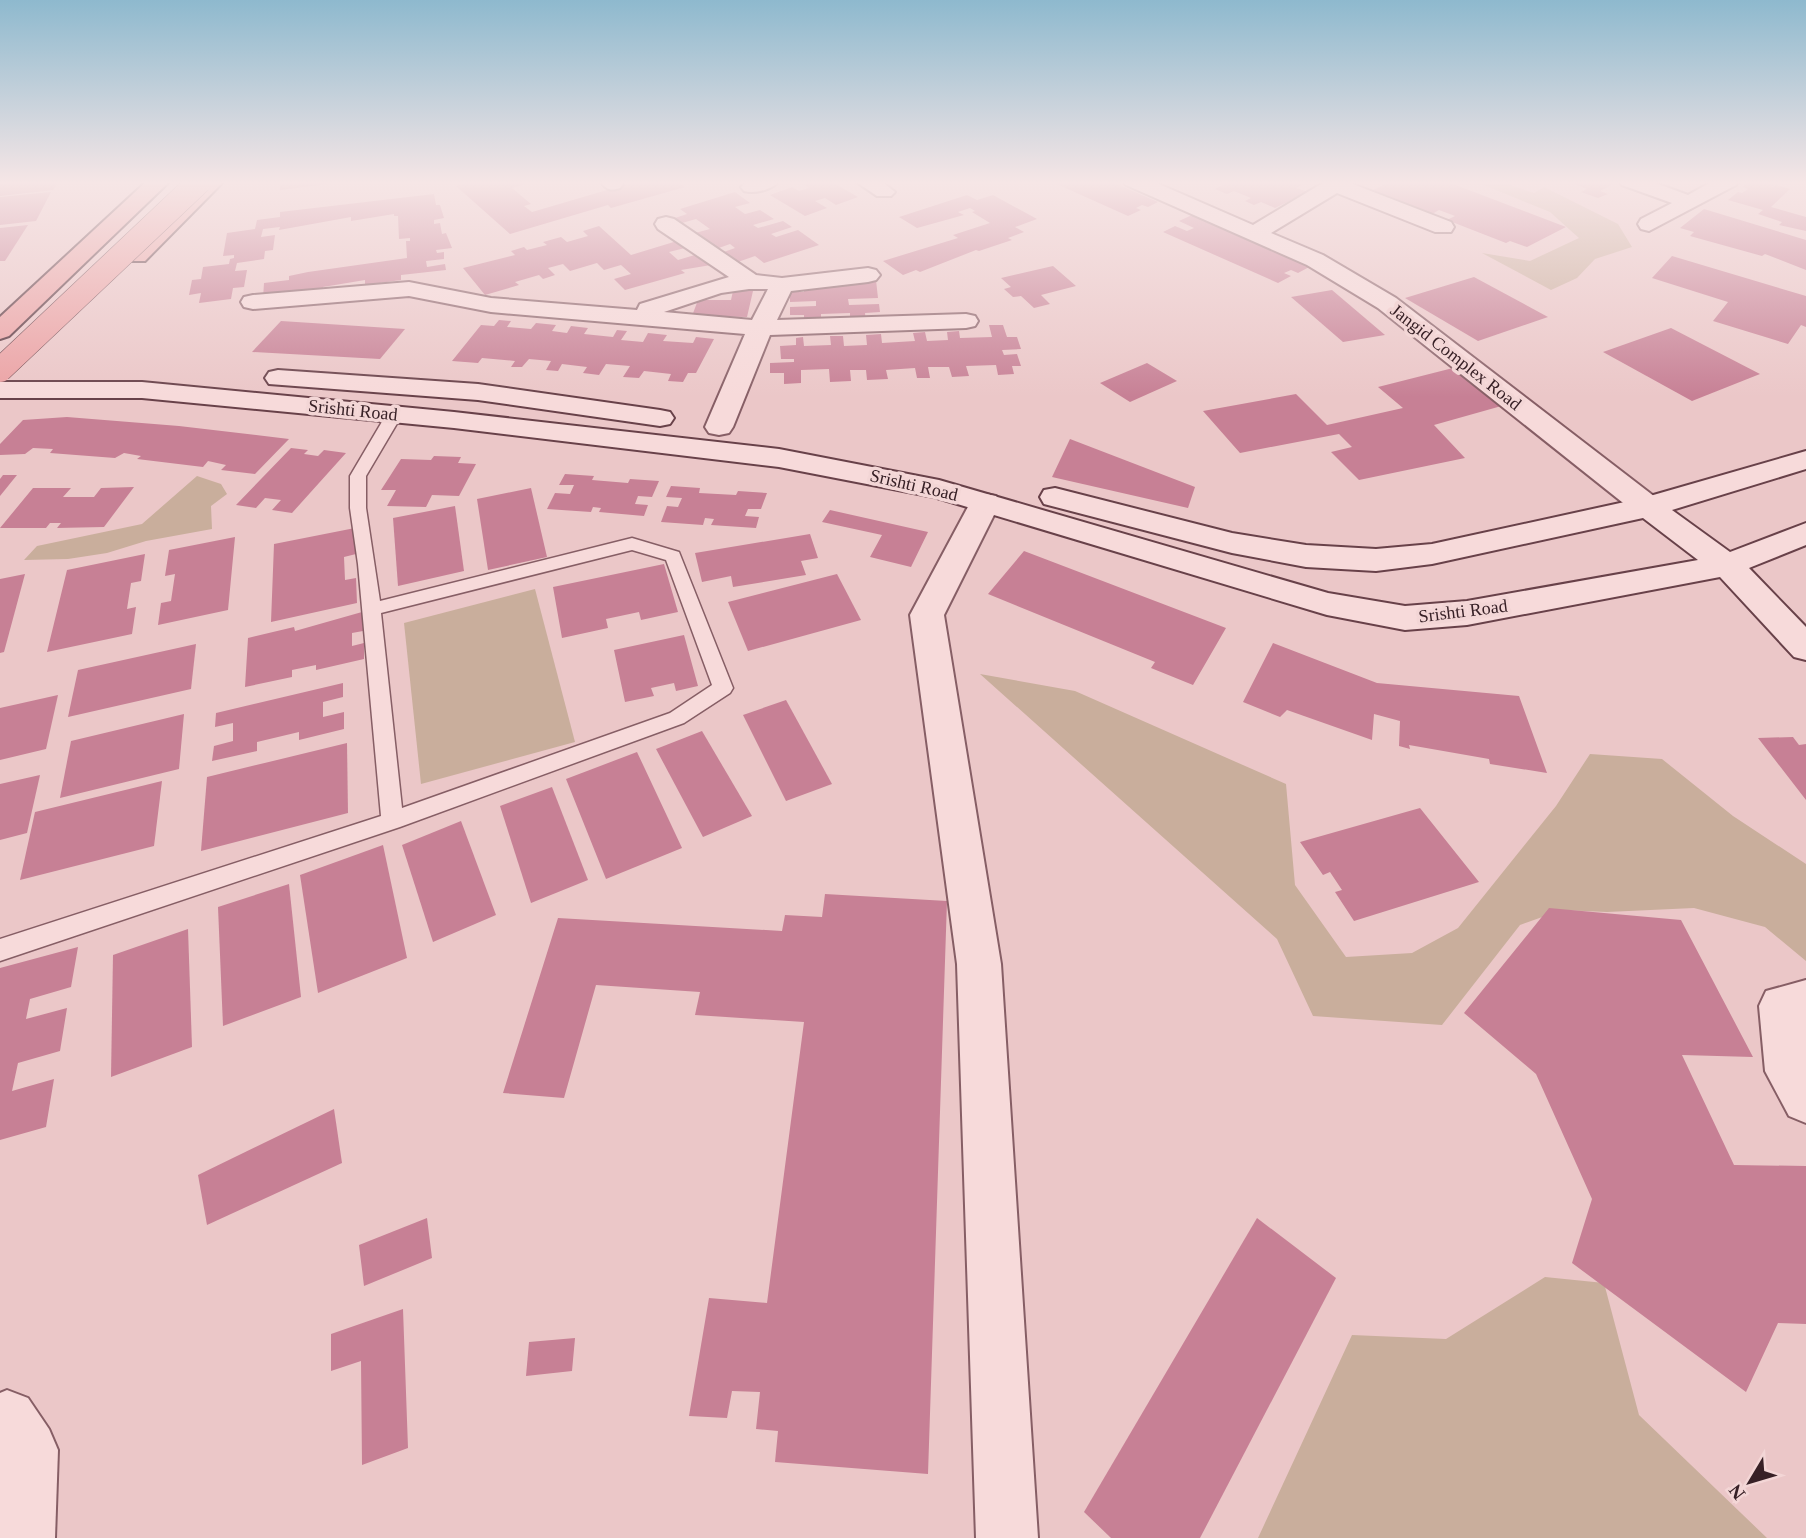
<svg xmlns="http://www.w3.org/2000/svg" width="1806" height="1538" viewBox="0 0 1806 1538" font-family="'Times New Roman',serif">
<rect width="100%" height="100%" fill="#ebc7c8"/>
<g fill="#c9ae9c">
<polygon points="1474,181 1498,181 1534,193 1544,187 1618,224 1632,247 1595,259 1577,278 1551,290 1482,253 1530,261 1579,238 1550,212"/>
<polygon points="197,476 221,484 227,494 211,506 212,529 146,541 107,553 68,559 24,560 37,546 142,524"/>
<polygon points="535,589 575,742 421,784 404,623"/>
<polygon points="980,674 1075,691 1286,784 1295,885 1346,957 1412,953 1458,928 1556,806 1590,754 1662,759 1733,816 1806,864 1806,961 1765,927 1694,908 1607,912 1562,910 1520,925 1442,1025 1313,1016 1277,939"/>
<polygon points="1545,1277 1604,1283 1639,1415 1767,1538 1258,1538 1352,1335 1446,1339"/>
</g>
<g fill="#c78095">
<polygon points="27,181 59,181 53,190 0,196 0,184"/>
<polygon points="280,181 335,181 335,183 280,190"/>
<polygon points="473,181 534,181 512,188 531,204 524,206 532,212 631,183 628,181 677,181 685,187 611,208 608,205 510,234 456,186"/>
<polygon points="813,181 830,181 858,197 836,205 825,198 815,201 827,208 805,216 770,195 792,187 799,191 809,188 804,184"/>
<polygon points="1050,181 1110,181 1158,202 1148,207 1142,205 1136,208 1141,210 1128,216"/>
<polygon points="1214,181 1293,181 1302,185 1296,188 1308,192 1275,208 1261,202 1254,205 1245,201 1251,198 1234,191 1227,194 1215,189 1223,185"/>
<polygon points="1392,181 1445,181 1566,227 1527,247 1510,241 1506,243 1447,220 1455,216 1439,210 1432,214 1373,190"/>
<polygon points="1567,181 1619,181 1600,191 1608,194 1598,198 1581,192 1587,189"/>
<polygon points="1750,181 1762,181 1774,185 1770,188 1776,185 1790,189 1771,207 1806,217 1806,231 1779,225 1782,222 1758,214 1763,210 1728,200 1738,192 1742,193 1748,189 1743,187"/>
<polygon points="51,192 36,221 0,225 0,197"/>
<polygon points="735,192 750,203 735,207 745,214 760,210 774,219 753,225 758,228 783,221 792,227 771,234 776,237 798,230 819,245 764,263 755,256 735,263 721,253 735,248 730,244 716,249 695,233 710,229 696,219 682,223 675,218 687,214 680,209"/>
<polygon points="434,194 436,205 440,205 444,218 434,220 434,224 440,223 442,234 446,233 452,248 436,250 437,253 444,252 444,259 426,261 427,267 445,264 446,270 401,275 401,280 365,285 365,280 323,287 323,292 263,298 264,283 289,280 289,276 308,272 407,258 406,241 410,241 410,238 399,239 398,216 394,216 394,214 351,221 351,217 279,230 280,227 263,229 261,237 275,235 273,250 265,251 264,259 237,263 235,271 247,270 244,287 233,288 231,299 199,303 201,293 189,295 192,280 201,279 203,267 229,264 230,259 234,258 234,255 223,256 227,233 255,229 257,220 280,217 280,212"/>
<polygon points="967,195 977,200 993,195 1037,219 1015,227 1024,232 1008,238 1012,240 979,251 976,250 920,272 916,270 903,275 883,261 958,238 953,235 990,223 972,212 975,211 970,208 958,212 964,215 917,228 899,217"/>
<polygon points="1704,209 1806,240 1806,270 1765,254 1762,256 1690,236 1694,232 1680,228"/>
<polygon points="1192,215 1311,266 1298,273 1291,270 1284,273 1291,276 1278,283 1163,232 1175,226 1187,231 1194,228 1179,221"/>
<polygon points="28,225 5,261 0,261 0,228"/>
<polygon points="599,226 631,255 677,241 685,248 669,252 678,260 698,254 711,265 681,270 685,273 625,290 614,279 631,274 621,265 604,270 597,263 570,271 563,264 548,268 555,275 543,279 539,275 515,282 519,285 485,295 463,268 515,255 511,251 524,247 527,250 547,245 543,242 561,237 567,242 588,236 583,231"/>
<polygon points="1672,256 1806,296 1806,327 1801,325 1788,344 1713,321 1728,302 1652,278"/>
<polygon points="1053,266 1076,286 1041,295 1050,304 1034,308 1021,296 1013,297 1004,289 1011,287 1001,278"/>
<polygon points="1474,277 1548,317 1478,341 1405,298"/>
<polygon points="876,280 878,298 848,299 849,305 879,304 880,312 865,313 866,322 850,323 850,313 821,314 821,324 804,325 804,315 790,315 790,307 816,306 816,301 790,302 790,292 804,292 804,282"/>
<polygon points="1332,290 1385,335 1343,342 1291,297"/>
<polygon points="733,291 753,291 747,317 692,316 698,300 731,300"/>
<polygon points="499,320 511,321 507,327 531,329 536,323 556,325 552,331 567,333 571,326 588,328 584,334 613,337 617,330 627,331 621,340 643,342 648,333 667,335 663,341 693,343 696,337 714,339 696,373 688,373 683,382 668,381 671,374 644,371 639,378 623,377 630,366 606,364 599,375 583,373 587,367 562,364 558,371 546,370 551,361 529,359 522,367 511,367 515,361 482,358 478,363 452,361 481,325 494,326"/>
<polygon points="281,321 405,329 380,359 252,352"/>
<polygon points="989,325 1003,325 1007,337 1017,337 1021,349 1002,350 1004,355 1017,354 1021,366 1012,366 1014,374 998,375 996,365 966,366 969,376 952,377 949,367 928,367 930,378 917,378 915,368 886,370 888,379 867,380 866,370 850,370 851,381 830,382 829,369 801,370 801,383 784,384 784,373 770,373 770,363 794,362 794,359 781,359 780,346 796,345 796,338 803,337 804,346 831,345 830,336 843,336 844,346 867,345 866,335 881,334 882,343 915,341 913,333 925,332 927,341 948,340 947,332 959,331 960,338 992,337"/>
<polygon points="1671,328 1760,374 1692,401 1603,352"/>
<polygon points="1147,363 1177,381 1130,402 1100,383"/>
<polygon points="1453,368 1505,405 1434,425 1465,458 1359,480 1331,452 1352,447 1339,434 1240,453 1203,411 1296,394 1327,425 1403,408 1378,387"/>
<polygon points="67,417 179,426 289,439 255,474 221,470 226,465 208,461 203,467 137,459 141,456 124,453 115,458 50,453 53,449 33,448 25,454 0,455 0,444 23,420"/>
<polygon points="1070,439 1195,487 1188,508 1052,477"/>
<polygon points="291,448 308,450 304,454 318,456 324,450 346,453 292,513 272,510 281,500 265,498 256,508 236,505"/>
<polygon points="434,456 461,457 458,463 476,464 459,496 432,495 426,507 387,506 396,490 381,490 401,459 431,460"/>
<polygon points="565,474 594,476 592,480 628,483 630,479 659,481 652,497 638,496 635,504 648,505 644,516 599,512 601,508 593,507 591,512 547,509 555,493 570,494 574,485 559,485"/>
<polygon points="3,475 17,475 0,496 0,479"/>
<polygon points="671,486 700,488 699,493 736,495 738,491 767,493 761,509 748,509 745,516 759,517 756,528 711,525 714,519 705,518 703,525 661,522 667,506 678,507 682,498 666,497"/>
<polygon points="134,487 104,527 57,528 61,523 50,523 46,528 0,528 33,488 71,488 63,497 94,497 101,488"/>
<polygon points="531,488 547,557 488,570 477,499"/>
<polygon points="455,506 464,571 398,586 393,518"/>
<polygon points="830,510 928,532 911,567 870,557 882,535 822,522"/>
<polygon points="355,528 356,554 344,557 345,580 356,578 357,603 271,622 274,544"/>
<polygon points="810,534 818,558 801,561 806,575 733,587 731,576 702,582 695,553"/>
<polygon points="235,537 228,610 158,625 161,603 171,601 175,574 165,576 169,550"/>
<polygon points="1024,551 1226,628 1193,685 1151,668 1155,662 988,594"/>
<polygon points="145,554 141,581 131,583 127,609 136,607 132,634 47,652 67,570"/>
<polygon points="664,564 678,612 641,620 639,612 606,619 608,628 562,638 553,587"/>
<polygon points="25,574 4,652 0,653 0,579"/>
<polygon points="837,574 861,620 748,651 728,602"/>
<polygon points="362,612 363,631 352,633 352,646 364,643 364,659 316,670 316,665 292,670 292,677 245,687 248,638 294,627 295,631"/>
<polygon points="684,635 698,686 676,691 674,683 651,688 654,696 625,702 614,650"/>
<polygon points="1273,643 1377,683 1519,696 1547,773 1490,764 1489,759 1409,745 1410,749 1399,746 1400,721 1374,714 1372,740 1287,710 1280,717 1243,702"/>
<polygon points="196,644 191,689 68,717 78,670"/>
<polygon points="343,683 343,697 323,702 323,717 344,712 344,729 299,740 299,732 257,742 257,751 212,761 214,746 233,741 233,723 215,727 216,713"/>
<polygon points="58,695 46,749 0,760 0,708"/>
<polygon points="786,700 832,784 786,801 743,715"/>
<polygon points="184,714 179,769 60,798 71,741"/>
<polygon points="702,731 752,816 703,837 656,749"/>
<polygon points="1793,737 1799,745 1806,744 1806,800 1758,738"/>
<polygon points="347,743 348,813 201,851 207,777"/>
<polygon points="637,752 682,848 606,879 566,779"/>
<polygon points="40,775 27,833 0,840 0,784"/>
<polygon points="162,781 154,846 20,880 35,812"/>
<polygon points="552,787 588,880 531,903 500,806"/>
<polygon points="1420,808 1479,882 1354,921 1335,892 1342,890 1330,872 1323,875 1300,842"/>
<polygon points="461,821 496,915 433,942 402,845"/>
<polygon points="383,845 407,958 318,993 300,875"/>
<polygon points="289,884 301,997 223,1026 218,907"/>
<polygon points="825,894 947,901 928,1474 775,1462 778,1431 756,1429 760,1392 732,1391 727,1418 689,1416 709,1298 767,1303 804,1022 695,1015 700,992 596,985 564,1098 503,1093 558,918 782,931 785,915 822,917"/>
<polygon points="1549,908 1681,920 1753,1057 1682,1055 1734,1165 1806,1166 1806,1324 1778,1323 1746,1392 1572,1263 1592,1199 1536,1074 1464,1013"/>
<polygon points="188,929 192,1047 111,1077 113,955"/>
<polygon points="78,947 71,987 30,999 26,1019 67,1008 60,1051 18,1063 12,1091 54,1079 46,1127 0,1140 0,968"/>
<polygon points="334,1109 342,1163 207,1225 198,1175"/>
<polygon points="427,1218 432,1258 364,1286 359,1245"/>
<polygon points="1257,1218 1336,1278 1200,1538 1111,1538 1084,1512"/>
<polygon points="403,1309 408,1448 362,1465 361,1361 331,1371 331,1334"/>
<polygon points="575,1338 572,1371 526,1376 529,1342"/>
</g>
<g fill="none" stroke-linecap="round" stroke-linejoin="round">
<defs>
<path id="lane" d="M394,410L402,415L366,476V508L380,601L632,538L679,552L733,688L730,693L684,723L400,827L0,961V939L381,816L358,564L350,508V476L386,415ZM632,550L666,560L712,685L670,713L402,808L381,613Z"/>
<g id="street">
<path d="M600,181H622L623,184L620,188C611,191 606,190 600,181Z"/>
<path d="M779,181C772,190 754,194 744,191L741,187L747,181Z"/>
<polygon points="855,181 881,181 895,192 891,196 877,196"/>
<polygon points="1123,181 1152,181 1253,225 1326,181 1345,181 1451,222 1454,227 1451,232 1435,232 1337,193 1271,233 1323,255 1396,298 1659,500 1663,507 1659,514 1648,517 1637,514 1378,308 1307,265 1126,185"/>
<polygon points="1619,181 1650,181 1688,195 1713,181 1739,181 1736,185 1649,231 1641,229 1638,224 1641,219 1672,203 1622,185"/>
<path d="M666,217L674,219L756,275L782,278L868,268L876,270L880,275L876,280L868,282L791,291L777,320L966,314L975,316L978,321L975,326L966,328L770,335L733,427L729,433L719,435L709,433L705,427L745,334L491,312L409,296L253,309L244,307L241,302L244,297L253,295L409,282L491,298L637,310L640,304L729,277L658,229L655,224L658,219ZM749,289H768L752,320L664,312L721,293Z"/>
<polygon points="985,494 996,496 1000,503 944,615 1001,964 1038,1538 976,1538 957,964 910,615 970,503 974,496"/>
<polygon points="1806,980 1806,1123 1789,1116 1765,1071 1759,1006 1766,991"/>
<polygon points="7,1390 28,1398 49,1429 58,1450 55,1538 0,1538 0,1393"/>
</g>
<g id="secondary">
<polygon points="278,370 478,384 660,410 670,412 674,418 670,424 660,426 478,400 269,384 265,378 269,372"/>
<polygon points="0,382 142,382 454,412 779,449 939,480 1328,593 1405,606 1467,601 1698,560 1643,518 1432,564 1376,571 1306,567 1232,553 1044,504 1040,497 1044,490 1055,488 1232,533 1306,545 1376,549 1432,544 1643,498 1806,451 1806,469 1672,510 1730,552 1806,523 1806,545 1749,568 1806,627 1806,660 1794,657 1720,577 1467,625 1405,630 1327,615 934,497 779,467 454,428 142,398 0,398"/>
</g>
<g id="primary">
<polygon points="147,181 170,181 9,336 0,339 0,317"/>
<polygon points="202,181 224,181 145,261 129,261 126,256 129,251"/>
</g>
</defs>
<use href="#lane" stroke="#865e65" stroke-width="3"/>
<use href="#street" stroke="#865e65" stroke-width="4"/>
<use href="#secondary" stroke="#684149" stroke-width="4"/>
<use href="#primary" stroke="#54313a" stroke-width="4"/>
<use href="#lane" fill="#f7dada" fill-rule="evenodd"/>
<use href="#street" fill="#f7dada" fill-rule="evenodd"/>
<use href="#secondary" fill="#f7dada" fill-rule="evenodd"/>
<use href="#primary" fill="#eba2a4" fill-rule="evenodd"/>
<defs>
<polyline id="primary-bridge" points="0,370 200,181"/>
</defs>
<use href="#primary-bridge" stroke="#54313a" stroke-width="25" stroke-linecap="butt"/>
<use href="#primary-bridge" stroke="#eba2a4" stroke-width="24"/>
</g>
<linearGradient id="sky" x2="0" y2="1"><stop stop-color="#8eb9ce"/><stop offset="0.46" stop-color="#f6e6e6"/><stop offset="1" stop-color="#f6e6e6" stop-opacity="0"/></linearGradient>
<rect width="1806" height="397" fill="url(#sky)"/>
<g text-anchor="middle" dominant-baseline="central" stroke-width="7" stroke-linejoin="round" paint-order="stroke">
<g font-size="18" fill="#372026" stroke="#f3d6d6">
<text transform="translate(1456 357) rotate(38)">Jangid Complex Road</text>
<text transform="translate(353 410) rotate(6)">Srishti Road</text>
<text transform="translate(914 485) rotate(13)">Srishti Road</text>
<text transform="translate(1463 611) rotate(-7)">Srishti Road</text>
</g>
</g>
<g transform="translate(1750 1482) rotate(232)" stroke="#f3d6d6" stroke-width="5" paint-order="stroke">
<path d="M0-5L12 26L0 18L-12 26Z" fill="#372026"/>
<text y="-10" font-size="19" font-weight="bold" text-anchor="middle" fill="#372026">N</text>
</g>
</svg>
